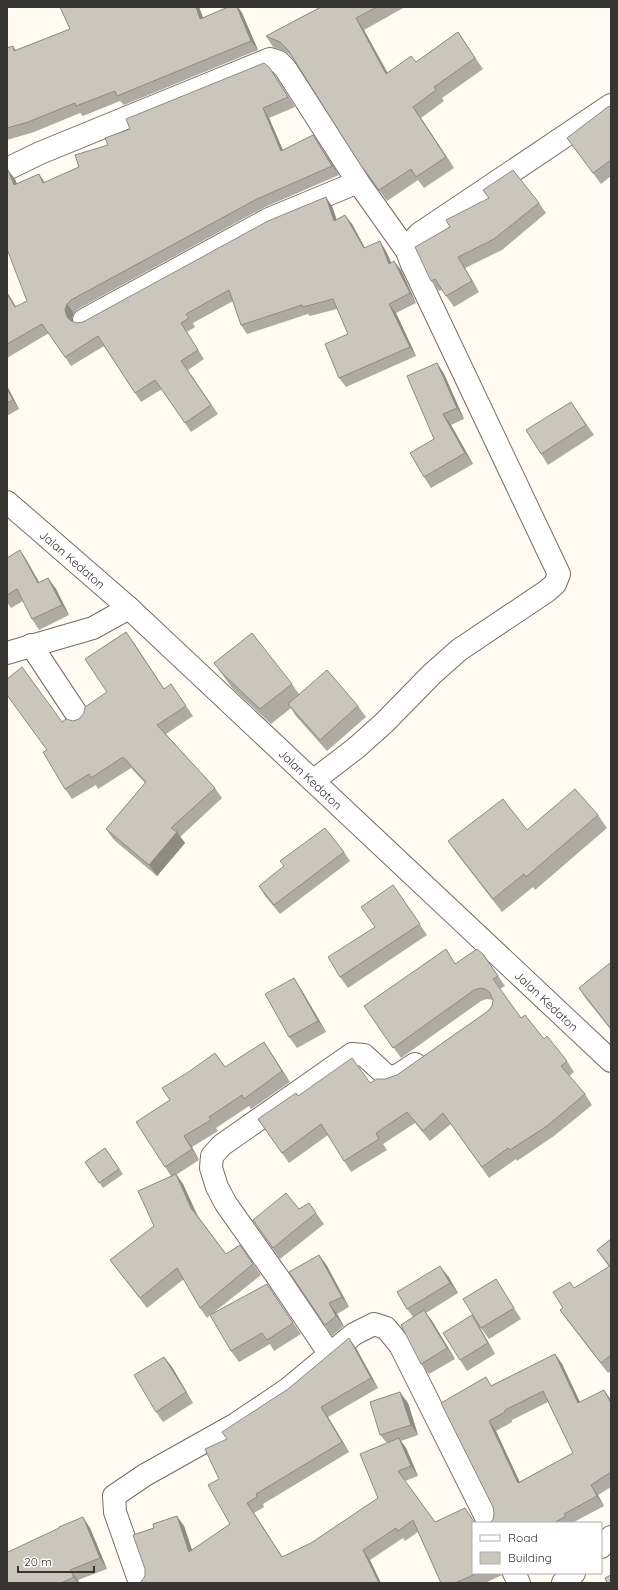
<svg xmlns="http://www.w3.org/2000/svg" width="618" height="1590" viewBox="0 0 618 1590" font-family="Quicksand,sans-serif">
<rect width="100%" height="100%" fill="#fffaf2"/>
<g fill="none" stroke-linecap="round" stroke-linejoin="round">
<defs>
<g id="street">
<polyline points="7,169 40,153 270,59 279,62 285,68 358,182 407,251"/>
<polyline points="84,320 269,219 358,182"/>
<polyline points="31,645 80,719"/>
<polyline points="7,653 93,628 129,608"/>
<polyline points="313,781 356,748 384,723 432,674 459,650 547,591 555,584 559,574 411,262 407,251 412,242 419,234 611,105"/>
<polyline points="329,1353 277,1276 226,1204 217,1187 211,1168 212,1156 222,1145 352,1054 364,1055 389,1078 400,1074 415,1064"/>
<polyline points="601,1547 611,1537"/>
<polyline points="514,1573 519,1583"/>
<polyline points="140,1583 115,1512 114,1496 145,1475 236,1424 288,1389 354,1334 374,1324 386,1328 400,1345 489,1523"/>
<polyline points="563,1583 574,1573"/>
</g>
<g id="secondary">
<path id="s1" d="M7,502L129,608L611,1061"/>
</g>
</defs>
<use href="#street" stroke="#736e65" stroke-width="24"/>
<use href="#secondary" stroke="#736e65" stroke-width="24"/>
<use href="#street" stroke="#fff" stroke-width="22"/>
<use href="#secondary" stroke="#fff" stroke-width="22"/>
</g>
<g fill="#afaaa2" fill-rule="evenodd">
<polygon points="60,7 199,7 203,18 228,7 238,7 242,13 258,50 124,105 120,101 83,116 80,113 34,132 7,140 7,48 13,46 16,50 70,29"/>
<polygon points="321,7 405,7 364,30 388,73 416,62 458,32 483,69 442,98 444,101 421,118 454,168 424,188 418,180 387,201 360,164 294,59 288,53 273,47 266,36"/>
<polygon points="269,67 295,107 269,118 283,150 313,135 339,175 263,208 78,309 74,313 72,319 72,322 77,323 83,322 332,206 337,220 352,224 365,248 386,251 391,263 401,270 416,303 396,313 416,356 346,387 339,378 348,334 337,309 310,316 308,314 247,334 241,325 233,301 193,323 195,327 187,332 204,359 188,370 218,414 191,432 162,389 141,402 104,346 71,366 49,333 7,358 7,292 16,307 27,301 15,179 17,184 39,174 45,183 79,167 108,145 130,129"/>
<polygon points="611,109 611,176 601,184 567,138"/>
<polygon points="483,190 539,203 546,213 502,250 465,268 479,292 454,307 442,290 439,291 431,281 450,227 489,198"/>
<polygon points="437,363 444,374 464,419 451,425 473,464 431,488 424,477 434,439"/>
<polygon points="7,386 19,409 7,416"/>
<polygon points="571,402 594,435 548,465 541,454"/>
<polygon points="20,550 27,561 39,583 48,578 56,589 69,615 39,630 32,619 23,601 11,608 7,602 7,558"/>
<polygon points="134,643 164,689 171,684 193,716 166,734 215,788 222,798 180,837 185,843 157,876 114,840 106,829 145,783 131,768 98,789 96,785 72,799 65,789 47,750 62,722 73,721 79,719 107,692"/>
<polygon points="214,663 292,684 299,694 358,706 366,717 327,751 295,715 291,708 271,724 232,688"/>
<polygon points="598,815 607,828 535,890 533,887 502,912 457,854 448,841 527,830"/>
<polygon points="344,852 350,861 280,914 265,896 259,886"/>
<polygon points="393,885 427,935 348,988 340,977 375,927"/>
<polygon points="483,954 505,986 500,989 521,1018 544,1039 567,1061 574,1072 569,1076 585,1094 592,1105 554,1136 517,1161 516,1159 489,1178 451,1124 430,1141 415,1123 383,1144 387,1150 351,1172 344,1161 328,1135 289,1163 258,1119 298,1096 370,1083 385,1079 397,1075 488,1011 492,1006 493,1000 487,999 481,1001 401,1058 364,1006 456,964"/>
<polygon points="611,964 611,1030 586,999 579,988"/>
<polygon points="301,989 326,1032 297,1048 289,1037"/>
<polygon points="264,1042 290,1082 251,1109 249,1106 216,1128 218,1131 192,1147 199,1160 176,1175 183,1184 198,1216 226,1254 240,1245 261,1275 213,1313 267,1284 301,1334 274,1351 270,1344 239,1362 231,1351 210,1315 207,1318 200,1308 184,1279 147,1308 110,1260 154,1226 171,1176 165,1167 225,1067"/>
<polygon points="105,1148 123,1174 103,1188 85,1162"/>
<polygon points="309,1203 324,1224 280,1259 253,1220 299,1209"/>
<polygon points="611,1239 611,1371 608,1373 567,1320 560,1310 563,1308 574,1288 609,1267 597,1250"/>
<polygon points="319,1255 327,1266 349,1307 337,1314 344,1326 332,1336 289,1272"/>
<polygon points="448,1276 458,1293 426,1313 432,1321 455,1359 429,1374 421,1364 413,1317 407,1309"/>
<polygon points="496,1279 503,1290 521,1319 489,1339 481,1328"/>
<polygon points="472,1315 479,1326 495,1354 467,1371 460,1360"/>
<polygon points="356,1348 378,1388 328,1417 349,1452 263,1504 264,1507 254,1513 282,1557 311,1543 378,1498 387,1443 380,1435 408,1403 418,1435 401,1441 406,1448 418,1476 405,1481 435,1522 472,1518 473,1573 502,1573 502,1575 485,1583 441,1583 418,1532 405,1541 403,1538 370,1560 140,1583 184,1526 192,1550 230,1524 219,1479 226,1439"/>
<path d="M555,1354L562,1364L580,1402L611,1400V1487L598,1495L604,1506L572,1523H489L493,1520L494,1513L493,1507L441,1403L492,1385ZM548,1402L573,1453L519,1482L496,1431L512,1422V1420Z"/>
<polygon points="164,1357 172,1367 193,1403 163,1422 156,1412"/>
<polygon points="90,1528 107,1569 78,1580 79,1583 7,1583 8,1552"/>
</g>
<g fill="#8e8b84">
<polygon points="196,7 199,7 207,28 200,19"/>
<polygon points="237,7 238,7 242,13 258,50 251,41"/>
<polygon points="356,18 364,30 394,86 386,74"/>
<polygon points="269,67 275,76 295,107 288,97"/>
<polygon points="413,107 421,118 454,168 446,157"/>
<polygon points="263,108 269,118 287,160 281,151"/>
<polygon points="313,135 319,144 339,175 332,166"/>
<polygon points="8,170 15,179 21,194 14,185"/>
<polygon points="39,174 45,183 43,183"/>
<polygon points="326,197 332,206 340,231 334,221"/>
<polygon points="345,215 352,224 370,257 364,248"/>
<polygon points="380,241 386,251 396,273 389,264"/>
<polygon points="458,257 465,268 479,292 472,281"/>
<polygon points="394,261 401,270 416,303 410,293"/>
<polygon points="7,292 22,316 7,294"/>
<polygon points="67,304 74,313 72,319 73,326 67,317 65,310"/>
<polygon points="389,304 396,313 416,356 410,347"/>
<polygon points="437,363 444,374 464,419 457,408"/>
<polygon points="7,386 19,409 13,400 7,389"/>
<polygon points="443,414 451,425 473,464 465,453"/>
<polygon points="20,550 27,561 46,594 38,583"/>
<polygon points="48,578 56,589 69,615 62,605"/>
<polygon points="126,632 134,643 171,700 164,689"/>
<polygon points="177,832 185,843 157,876 149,865"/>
<polygon points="294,978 301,989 326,1032 318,1021"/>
<polygon points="264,1042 271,1053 290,1082 282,1071"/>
<polygon points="184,1136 192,1147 199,1160 192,1149"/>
<polygon points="176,1174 183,1184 198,1218 191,1208"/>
<polygon points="319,1255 327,1266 349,1307 342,1297"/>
<polygon points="440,1266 448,1276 458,1293 450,1283"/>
<polygon points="329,1303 337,1314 344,1326 336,1316"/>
<polygon points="424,1310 432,1321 455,1359 447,1348"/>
<polygon points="472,1315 479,1326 495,1354 488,1343"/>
<polygon points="349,1338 356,1348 378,1388 371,1378"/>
<polygon points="555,1354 562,1364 585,1413 578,1403"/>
<polygon points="164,1357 172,1367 193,1403 186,1392"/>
<polygon points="604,1390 611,1400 611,1403"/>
<polygon points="400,1392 408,1403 418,1435 411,1425"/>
<polygon points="321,1407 328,1417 349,1452 342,1442"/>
<polygon points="489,1421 496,1431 525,1493 518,1483"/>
<polygon points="399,1438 406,1448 418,1476 411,1466"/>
<polygon points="591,1485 598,1495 604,1506 597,1496"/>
<polygon points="247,1503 254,1513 289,1567 282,1557"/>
<polygon points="177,1516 184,1526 196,1562 189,1552"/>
<polygon points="83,1517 90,1528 107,1569 100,1558"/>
<polygon points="363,1550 370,1560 381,1583 379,1583"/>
<polygon points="70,1570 78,1580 79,1583 78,1583 74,1577"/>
</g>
<g fill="#cbc6bc" stroke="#8e8b84" fill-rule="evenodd">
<polygon points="60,7 196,7 200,19 228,7 237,7 251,41 117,96 115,91 76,106 75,103 28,122 7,128 7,48 13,46 14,51 70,29"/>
<polygon points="321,7 377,7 356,18 386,74 411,56 416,62 458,32 475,58 434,87 436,90 413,107 446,157 416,177 411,169 379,190 360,164 288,50 280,42 266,36"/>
<polygon points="264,63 269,67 288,97 263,108 281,151 313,135 332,166 257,199 71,300 67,304 65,310 67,317 71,321 77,323 83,322 268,221 326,197 334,221 345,215 364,248 380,241 389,264 394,261 410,293 389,304 410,347 339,378 325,344 348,334 333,299 303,307 302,305 241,325 229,290 186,314 189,318 181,323 198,350 181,361 211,405 185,423 155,380 135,393 98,336 65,357 42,324 7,344 7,294 15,307 27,301 7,249 7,170 8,170 14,185 39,174 43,183 79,167 75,155 108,145 105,138 130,129 126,119"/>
<polygon points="609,106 611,109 611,160 593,173 567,138"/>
<polygon points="513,170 539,203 494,239 458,257 472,281 446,296 435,279 431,281 415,247 450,227 446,220 489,198 483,190"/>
<polygon points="437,363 457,408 443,414 465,453 424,477 410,453 434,439 407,376"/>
<polygon points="7,389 13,400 7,403"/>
<polygon points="571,402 586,425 541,454 526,430"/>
<polygon points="20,550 38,583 48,578 62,605 32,619 17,589 7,595 7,558"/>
<polygon points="126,632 164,689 171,684 186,706 157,725 215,788 171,828 177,832 149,865 106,829 146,782 123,757 91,778 89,774 65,789 43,752 47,750 7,695 7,679 22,667 62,722 66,719 73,721 79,719 84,713 85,707 107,692 85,659"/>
<polygon points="252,633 292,684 260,709 222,673 214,663"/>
<polygon points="327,670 358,706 320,740 288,704"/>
<polygon points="575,789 598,815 526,877 524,874 493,899 448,841 503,799 527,830"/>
<polygon points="325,828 344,852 274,905 259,886 284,866 280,861"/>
<polygon points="393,885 420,924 340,977 328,957 375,927 361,907"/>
<polygon points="446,949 455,964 477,949 483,954 498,976 493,979 521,1018 525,1015 544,1039 547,1036 567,1061 561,1066 585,1094 547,1126 510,1150 508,1148 482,1167 443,1113 423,1131 407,1112 376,1133 379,1139 344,1161 321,1124 282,1153 258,1119 296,1093 298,1096 352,1058 370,1083 377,1079 385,1079 397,1075 488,1011 492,1006 493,1000 490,993 485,989 480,988 474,990 393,1048 364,1006"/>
<polygon points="610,963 611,964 611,1029 579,988"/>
<polygon points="294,978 318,1021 289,1037 265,994"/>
<polygon points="264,1042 282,1071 244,1099 242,1095 209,1117 211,1120 184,1136 192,1149 165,1167 136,1122 170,1100 162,1088 187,1073 215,1053 225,1067"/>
<polygon points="105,1148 119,1169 99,1183 85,1162"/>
<polygon points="176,1174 191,1208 226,1254 240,1245 253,1264 200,1308 177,1268 140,1298 110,1260 154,1226 138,1191"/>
<polygon points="286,1193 299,1209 309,1203 316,1213 273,1248 253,1220"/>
<polygon points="611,1239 611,1355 601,1363 560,1310 563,1308 553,1292 570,1282 574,1288 610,1266 597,1250"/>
<polygon points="319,1255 342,1297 329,1303 336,1316 325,1325 289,1272"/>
<polygon points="440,1266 450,1283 407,1309 397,1292"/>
<polygon points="496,1279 514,1308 481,1328 463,1299"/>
<polygon points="267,1284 293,1323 267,1340 262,1333 231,1351 210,1315"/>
<polygon points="424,1310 447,1348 421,1364 401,1325"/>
<polygon points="472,1315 488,1343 460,1360 443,1333"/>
<polygon points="349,1338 371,1378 321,1407 342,1442 256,1494 257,1497 247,1503 282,1557 311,1543 378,1498 360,1454 399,1438 411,1466 398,1471 435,1522 465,1508 475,1523 473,1523 473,1573 478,1573 455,1583 441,1583 413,1520 398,1531 396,1528 363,1550 379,1583 140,1583 145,1576 145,1569 133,1535 154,1528 153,1524 177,1516 189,1552 230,1524 208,1485 219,1479 205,1449 227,1439 222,1432 288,1389"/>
<path d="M555,1354L578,1403L604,1390L611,1403V1472L591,1485L597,1496L564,1514L566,1516L554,1523H489L493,1520L494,1513L493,1507L441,1403L486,1377L491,1386ZM543,1391L573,1453L518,1483L489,1421L505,1412V1410Z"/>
<polygon points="164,1357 186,1392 156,1412 134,1375"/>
<polygon points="400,1392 411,1425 380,1435 370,1402"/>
<polygon points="83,1517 100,1558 70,1570 74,1577 61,1583 7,1583 7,1551 8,1552 59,1528 59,1527"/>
<polygon points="611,1575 611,1583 607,1583 605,1578"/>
</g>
<g text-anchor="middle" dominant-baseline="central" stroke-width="3" stroke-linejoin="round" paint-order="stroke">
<g font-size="12" fill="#373531" stroke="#fff">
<text stroke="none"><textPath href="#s1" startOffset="87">Jalan Kedaton</textPath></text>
<text stroke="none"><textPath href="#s1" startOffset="411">Jalan Kedaton</textPath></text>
<text stroke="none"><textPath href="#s1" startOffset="735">Jalan Kedaton</textPath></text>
</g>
</g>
<rect width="618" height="1590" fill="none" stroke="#373531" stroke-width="16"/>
<rect x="472" y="1522" width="130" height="52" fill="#ffffff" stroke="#afaead"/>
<rect x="480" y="1535" width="20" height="6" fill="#ffffff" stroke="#afaead"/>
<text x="508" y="1542" font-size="12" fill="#373531">Road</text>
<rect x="480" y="1552" width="20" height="12" fill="#cbc6bc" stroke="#afaead"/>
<text x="508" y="1562" font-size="12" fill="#373531">Building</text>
<path d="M18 1566v6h76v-6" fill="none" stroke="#373531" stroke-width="2"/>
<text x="24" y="1566" font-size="12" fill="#373531" stroke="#ffffff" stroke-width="3" paint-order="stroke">20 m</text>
</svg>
